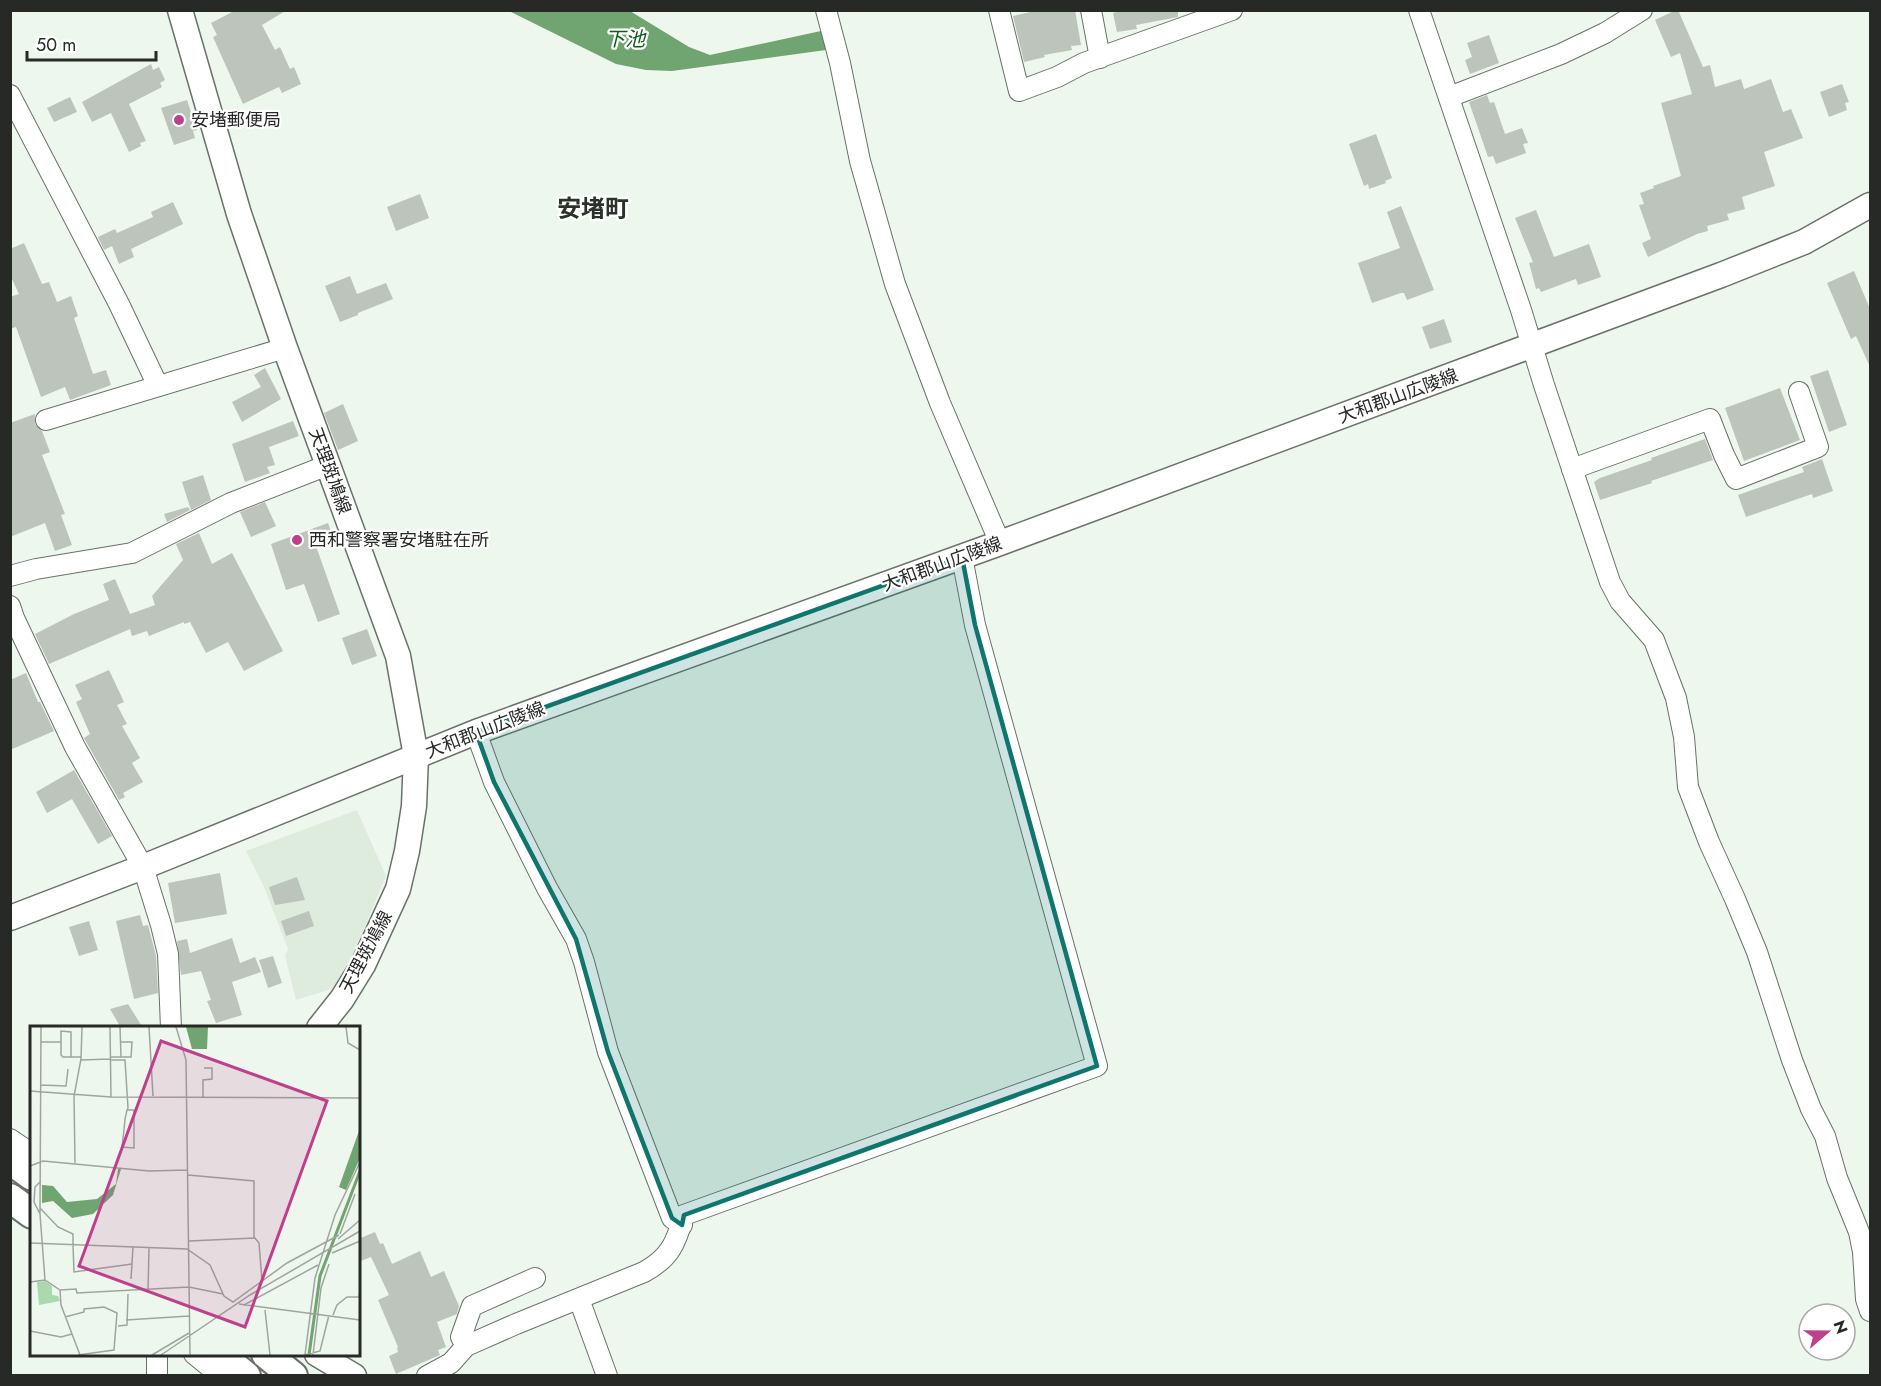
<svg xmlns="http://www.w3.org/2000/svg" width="1881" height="1386" viewBox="0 0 1881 1386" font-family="Jost,'Noto Sans JP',sans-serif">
<rect width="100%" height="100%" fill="#eef7ee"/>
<polygon fill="#deecde" points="357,810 386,876 355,950 337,982 331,989 296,1000 285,956 288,949 264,887 246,851"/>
<polygon fill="#70a471" points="509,11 630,11 689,47 710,55 821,31 826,50 672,71 646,70 616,64"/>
<g fill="#bcc4bc">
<polygon points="236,10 287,10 262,25 275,50 280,47 290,69 294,67 301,84 282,93 279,87 243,104 213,37 217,35 211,23"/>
<polygon points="1039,10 1075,10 1081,45 1071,46 1072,50 1044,55 1045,57 1024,62 1013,16"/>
<polygon points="1123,10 1178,10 1178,17 1136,25 1137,29 1117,32 1113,13"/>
<polygon points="1676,10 1678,10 1703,67 1710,65 1715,87 1741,79 1744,89 1771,79 1783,112 1791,109 1803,138 1764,152 1775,186 1742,197 1745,209 1727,214 1729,220 1707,226 1708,231 1697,234 1648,257 1642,243 1651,239 1639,205 1644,204 1640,193 1654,188 1653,186 1681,176 1661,103 1692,94 1680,53 1671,57 1655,20"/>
<polygon points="1489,35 1499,63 1470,74 1465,60 1472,57 1467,43"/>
<polygon points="151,64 153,70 159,67 165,80 160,83 162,87 129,104 146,141 140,143 141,146 129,152 111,113 92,122 82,102"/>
<polygon points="1842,84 1849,102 1845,103 1847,110 1829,117 1820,92"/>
<polygon points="1487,95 1490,103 1494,102 1505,134 1522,128 1528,143 1523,144 1526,153 1496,164 1493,156 1488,157 1469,102"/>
<polygon points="70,97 77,112 54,122 47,108"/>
<polygon points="187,100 197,130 193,131 195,138 174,145 161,108"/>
<polygon points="1376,134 1392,178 1385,181 1386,183 1369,189 1368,184 1364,186 1349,144"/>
<polygon points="420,194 429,218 396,231 387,207"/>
<polygon points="173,202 183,224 131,249 134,257 119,264 112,246 104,250 98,237 115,229 117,233 153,217 151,212"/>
<polygon points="1401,206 1434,290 1407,300 1404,293 1401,293 1372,303 1358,263 1400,248 1387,212"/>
<polygon points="1536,210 1554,257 1589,244 1601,277 1578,285 1576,279 1541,292 1539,288 1536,289 1529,263 1533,262 1515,218"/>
<polygon points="24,243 42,284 49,282 57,302 71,296 78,316 74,318 93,374 106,370 111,385 70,400 65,387 41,397 16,327 10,329 10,297 19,294 10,275 10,249"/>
<polygon points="1854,271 1870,309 1870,367 1856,336 1851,339 1827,283"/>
<polygon points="350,276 357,294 386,283 393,299 358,313 358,315 340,322 325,286"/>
<polygon points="1444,319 1452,342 1430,349 1422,327"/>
<polygon points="265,368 281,399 242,422 232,402 261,387 254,375"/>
<polygon points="1828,370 1847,425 1829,432 1810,376"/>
<polygon points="1780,388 1800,440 1744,461 1725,408"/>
<polygon points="343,404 358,441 338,450 324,413"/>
<polygon points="35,414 35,424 42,431 50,452 42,455 65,514 61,515 72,545 55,551 45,523 10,537 10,423"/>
<polygon points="293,421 299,436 269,447 275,465 267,467 270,473 245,482 232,444"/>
<polygon points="1705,439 1713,460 1651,481 1652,483 1600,500 1594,482 1600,478 1652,460 1651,458"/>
<polygon points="1822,459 1833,491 1813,498 1812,494 1746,517 1738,495 1804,472 1802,467"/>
<polygon points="203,475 211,500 191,510 182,482"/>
<polygon points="265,502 276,526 251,537 240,512"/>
<polygon points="188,507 190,510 167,522 164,514"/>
<polygon points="328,523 334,540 316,546 340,614 318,622 304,584 286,590 271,544"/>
<polygon points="199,533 212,564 232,553 283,651 244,671 228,642 206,653 190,622 184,624 184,622 149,636 147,631 132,636 130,629 49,664 35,634 74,614 109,600 103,584 115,579 130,614 155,605 152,596 183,560 176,544"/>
<polygon points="367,629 377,656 352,665 342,638"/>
<polygon points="109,670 124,702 117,705 127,724 122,726 140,758 132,763 143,782 123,793 125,797 119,800 84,738 90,734 76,702 82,699 75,685"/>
<polygon points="26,673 38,702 40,702 54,731 10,750 10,680"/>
<polygon points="74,770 112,836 98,844 72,799 47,813 36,792"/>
<polygon points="220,873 227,914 175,923 168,883"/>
<polygon points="297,877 305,900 275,905 269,887"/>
<polygon points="309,911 314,926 286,936 281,921"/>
<polygon points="140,915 143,926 148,925 156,956 158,993 134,999 116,921"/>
<polygon points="89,921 98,950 79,956 69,927"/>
<polygon points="232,938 240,963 255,957 261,972 232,982 242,1015 216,1023 207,1001 211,1000 201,971 181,975 177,941 187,939 190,953"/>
<polygon points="273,956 282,983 268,988 259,960"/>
<polygon points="128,1004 143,1028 121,1028 110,1009"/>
<polygon points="375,1232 380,1244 383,1243 392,1264 420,1251 431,1277 444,1271 459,1306 457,1314 437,1322 446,1347 438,1350 440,1355 396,1374 389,1356 398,1352 397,1348 398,1347 378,1300 389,1295 371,1257 358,1262 358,1239"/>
</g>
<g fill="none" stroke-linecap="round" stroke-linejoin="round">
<defs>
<g id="minor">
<polyline points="826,10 840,63 860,161 895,284 940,403 1000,543"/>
<polyline points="999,10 1019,91 1057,77 1084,63 1232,10"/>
<polyline points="1091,10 1100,58"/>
<polyline points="1419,10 1521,310 1544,385 1610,582 1620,601 1654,640 1676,698 1684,737 1688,787 1709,842 1735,899 1757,952 1792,1060 1811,1109 1825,1136 1837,1178 1859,1232 1863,1252 1866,1299 1870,1311"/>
<polyline points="10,95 119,304 158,386"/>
<polyline points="1449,97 1561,54 1605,33 1642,10"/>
<polyline points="46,420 285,348"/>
<polyline points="1572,469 1710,419 1724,455 1736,479 1818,447 1799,392"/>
<polyline points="10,576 36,569 132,553 231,503 328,465"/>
<polyline points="10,606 14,618 75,747 143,867 161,925 168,954 171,1028"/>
<polyline points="476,732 494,782 547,888 576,939 584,962 608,1052 672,1218 682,1225"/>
<polyline points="10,1139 32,1154"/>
<polyline points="579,1299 607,1376"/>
<polyline points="466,1346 461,1337 472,1306 535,1278"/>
<polyline points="157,1354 157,1376"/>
<polyline points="194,1354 221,1376"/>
<path d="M427,1376L451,1363L466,1346L516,1324L644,1272C670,1258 676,1243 684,1215L1097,1066L975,625L962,557"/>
</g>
<g id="major">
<polyline points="180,10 239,214 285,348 398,656 416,756 414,806 407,851 398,889 363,965 342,999 319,1028"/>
<polyline points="10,918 143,867 476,732 1000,543 1721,275 1804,242 1870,205"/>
<polyline points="317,1354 354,1376"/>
</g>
<g id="highway">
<polyline points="10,1160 32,1176"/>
<polyline points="10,1198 32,1214"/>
<polyline points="219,1354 246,1376"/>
<polyline points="266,1354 293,1376"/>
</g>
</defs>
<use href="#minor" stroke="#697169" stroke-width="22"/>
<use href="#major" stroke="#697169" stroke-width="27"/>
<use href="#highway" stroke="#697169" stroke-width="32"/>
<use href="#minor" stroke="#fff" stroke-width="20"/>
<use href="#major" stroke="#fff" stroke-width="24"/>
<use href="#highway" stroke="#fff" stroke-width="28"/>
</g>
<path fill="#0f766e" fill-opacity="0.2" stroke="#0f766e" stroke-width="4.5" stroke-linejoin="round" d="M962,557L975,625L1097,1066L684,1215L682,1225L672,1218L608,1052L576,939L494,782L476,732Z"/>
<g fill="#be3f8b" stroke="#fff" stroke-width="2">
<circle cx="179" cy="120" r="6"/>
<circle cx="297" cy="540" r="6"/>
</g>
<g text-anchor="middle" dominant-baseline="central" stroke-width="4.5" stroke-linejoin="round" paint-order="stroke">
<g font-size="18" fill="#262926" stroke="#fff" text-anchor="start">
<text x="191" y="120">安堵郵便局</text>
<text x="309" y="540">西和警察署安堵駐在所</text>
</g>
<g font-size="18" fill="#262926" stroke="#fff">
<text transform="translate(1398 396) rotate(-20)">大和郡山広陵線</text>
<text transform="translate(330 471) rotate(70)">天理斑鳩線</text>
<text transform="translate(942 564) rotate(-20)">大和郡山広陵線</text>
<text transform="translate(485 730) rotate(-21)">大和郡山広陵線</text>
<text transform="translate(366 952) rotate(-62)">天理斑鳩線</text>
</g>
<g font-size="20" font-style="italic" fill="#0b5b1a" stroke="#fff">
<text x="625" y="39">下池</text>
</g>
<g font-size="24" font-weight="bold" fill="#2b322b" stroke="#fff">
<text x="593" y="208">安堵町</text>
</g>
</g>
<g transform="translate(30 1026)">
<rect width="330" height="330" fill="#eef7ee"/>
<path d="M15,255L22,260V269L28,270L30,275L9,279L7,256Z" fill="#abd8ac"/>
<path d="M156,1H178L177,23H162ZM330,102V132L316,164L309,161ZM88,143H91L83,169L63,188L42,192L23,175L12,177V159L23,160L37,176L67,173L86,158Z" fill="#70a471"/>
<path fill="none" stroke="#70a471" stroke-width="3" d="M279,329L290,250L330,145"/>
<path fill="none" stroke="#9ea59e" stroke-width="1.5" d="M11,1L10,188L15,254M80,1L81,71M90,1L91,31M119,1L123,70M146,1L156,34L160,329M316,1L318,17L330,24M11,16H31M41,31V6L31,5V29L33,31H51M80,31H101L102,16H91M51,34L80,33M80,34H95L98,82L97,84L95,93L94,104L92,121L104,122V84H97M11,59L36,60L38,43M0,65L81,71L330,72M173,72V54L182,53V42H174M45,137L44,70L51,33L52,1M0,140L13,135L119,145L157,144M158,149L224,155V211L229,217L232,255M10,182L28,201L43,208V218M10,188L4,176L5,161L11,155M310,208L325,168M308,213L330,194M159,215L225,212M0,217L157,223L180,239L194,270L203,276L257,237L309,209M43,219L44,246L102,238M302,227L330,215M101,253L103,221M0,256L15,254L30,264L46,263L47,267L159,261L193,268M30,264L31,279L50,329M118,265L119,222M209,278L330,294M214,279L288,239M235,284L240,329M303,289L307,279L317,271H329L330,264M35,291L54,286V283L74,281L87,287L84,324L48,329M96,294L159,290M88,300L97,299L98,268M0,305L31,311L42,308M122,329L159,307M131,329L220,269L330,205M275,329L285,252L305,189L330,136M275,329L290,325L299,289M283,329L291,262L299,238"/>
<path fill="#be3f8b" fill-opacity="0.15" stroke="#be3f8b" stroke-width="3" d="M131,15L297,75L215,301L49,240Z"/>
<rect width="330" height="330" fill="none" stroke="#262926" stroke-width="3"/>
</g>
<rect width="1881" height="1386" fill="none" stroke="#262926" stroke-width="24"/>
<g transform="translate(1827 1332) rotate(70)"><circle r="28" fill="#ffffff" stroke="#a8a9a8" stroke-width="1.5"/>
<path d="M0-4.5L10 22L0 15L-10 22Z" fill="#be3f8b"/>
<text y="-9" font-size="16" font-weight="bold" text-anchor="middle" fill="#262926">N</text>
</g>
<path d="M27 51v9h129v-9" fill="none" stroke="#262926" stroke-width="3"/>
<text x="36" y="51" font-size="18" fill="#262926" stroke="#ffffff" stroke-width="4.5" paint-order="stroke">50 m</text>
</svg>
